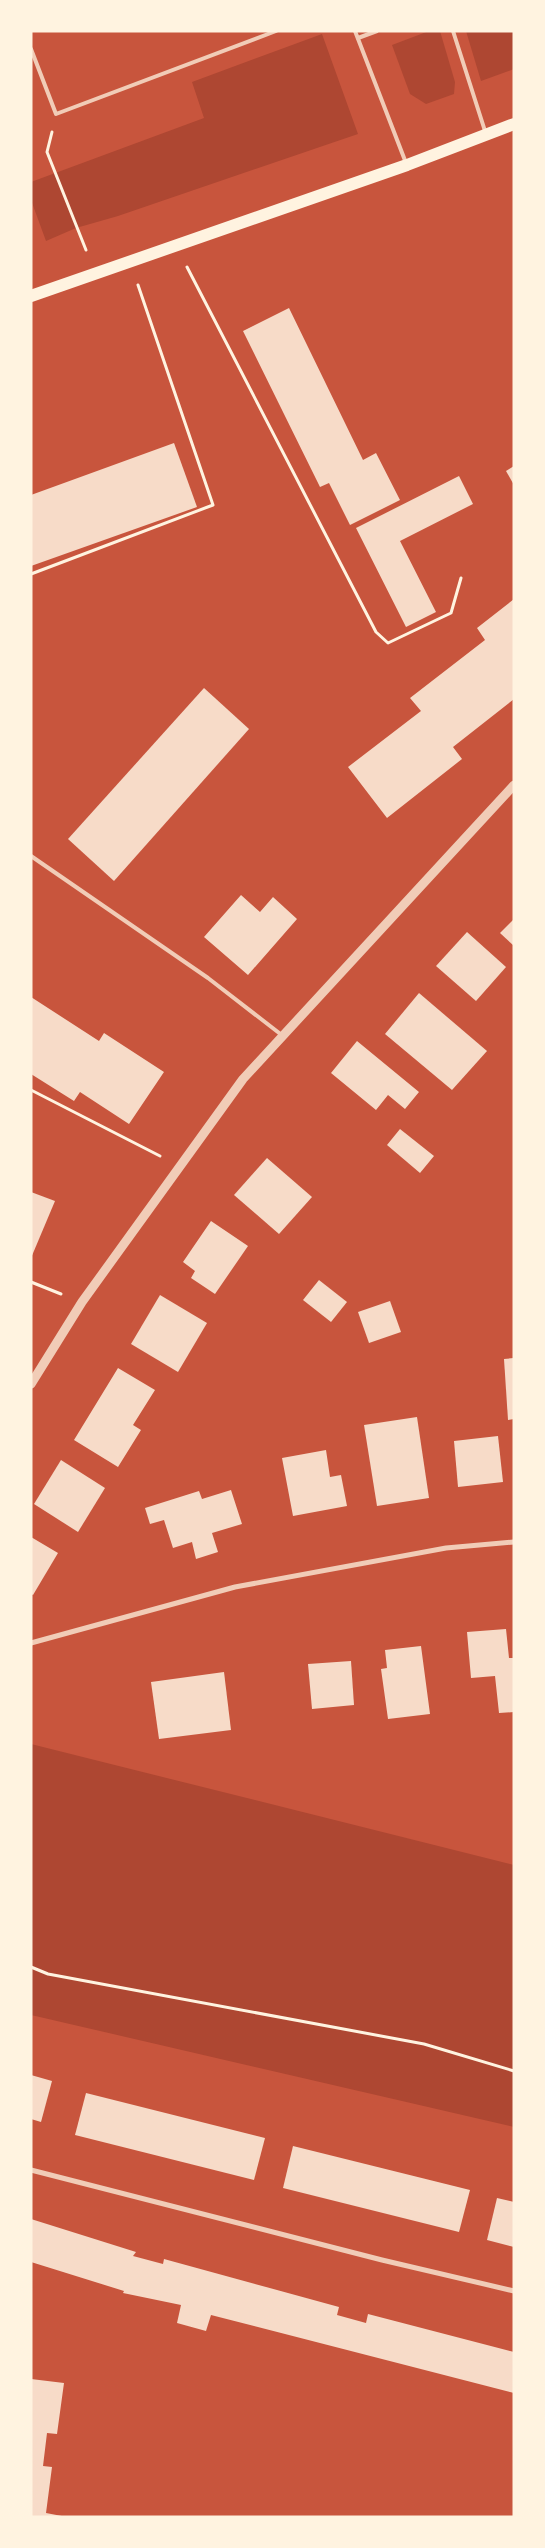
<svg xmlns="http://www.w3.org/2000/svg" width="545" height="2548" viewBox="0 0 545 2548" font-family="Rubik,sans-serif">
<rect width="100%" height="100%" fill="#c8553d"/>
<g fill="#ae4732">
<polygon points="429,31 440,31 455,82 454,94 426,104 410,94 392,45"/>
<polygon points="466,31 514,31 514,69 481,81"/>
<polygon points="322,34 358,134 118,216 76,228 46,241 31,200 31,182 204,118 192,82"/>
<polygon points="31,1744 514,1865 514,2127 31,2015"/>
</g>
<g fill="#f7dbc8">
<polygon points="289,308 363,460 376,453 400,500 350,525 329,483 320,487 243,331"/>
<polygon points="174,443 197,507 31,566 31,495"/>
<polygon points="514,466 514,485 506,471"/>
<polygon points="459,476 473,504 400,541 436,612 406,627 356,528"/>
<polygon points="514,599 514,699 453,747 462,759 387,818 348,767 421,711 410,698 485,640 477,628"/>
<polygon points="204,688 249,729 114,881 68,839"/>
<polygon points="241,895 260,912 273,897 297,919 248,975 204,937"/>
<polygon points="514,919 514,946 500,933"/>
<polygon points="467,932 506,967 476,1001 436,966"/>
<polygon points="419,993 487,1051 452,1090 385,1034"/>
<polygon points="31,997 99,1041 104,1033 164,1072 129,1124 80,1092 74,1101 31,1074"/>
<polygon points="357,1041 419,1092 405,1109 388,1095 376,1110 331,1073"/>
<polygon points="400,1129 434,1156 420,1173 387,1145"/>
<polygon points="267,1158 312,1197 279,1234 234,1195"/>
<polygon points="31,1192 55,1201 31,1258"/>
<polygon points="211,1221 248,1246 215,1294 191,1278 195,1271 183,1262"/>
<polygon points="319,1280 347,1302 331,1322 303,1300"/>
<polygon points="160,1295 207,1323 178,1372 131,1344"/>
<polygon points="390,1301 401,1332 369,1343 358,1312"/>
<polygon points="514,1358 514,1419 508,1420 504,1359"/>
<polygon points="118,1368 155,1390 133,1425 141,1430 118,1467 74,1440"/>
<polygon points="417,1417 429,1498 377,1506 364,1425"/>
<polygon points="498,1436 503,1482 458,1487 454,1441"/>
<polygon points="326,1450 330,1477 341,1475 347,1506 293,1516 282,1458"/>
<polygon points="61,1460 105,1488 78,1532 34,1504"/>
<polygon points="231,1490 242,1524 212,1533 218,1552 196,1559 192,1542 173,1548 164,1520 150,1524 145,1508 199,1491 202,1499"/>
<polygon points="31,1537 58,1553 33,1595 31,1594"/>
<polygon points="506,1629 509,1658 514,1658 514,1712 499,1713 495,1676 471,1678 467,1632"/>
<polygon points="421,1646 430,1714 388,1719 381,1669 387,1668 385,1650"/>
<polygon points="351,1661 354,1705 312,1709 308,1664"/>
<polygon points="224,1672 231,1730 159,1739 151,1682"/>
<polygon points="31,2075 52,2081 41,2122 31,2119"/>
<polygon points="86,2093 265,2138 254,2180 75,2135"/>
<polygon points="293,2146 470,2190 459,2232 283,2188"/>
<polygon points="497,2198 514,2202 514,2247 487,2240"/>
<polygon points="31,2219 136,2252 133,2256 163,2264 164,2259 339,2307 337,2315 366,2323 368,2314 514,2352 514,2393 211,2315 206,2331 177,2323 181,2305 123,2293 124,2291 31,2262"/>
<polygon points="31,2379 64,2383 57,2434 47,2433 43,2466 52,2467 46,2513 67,2517 31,2517"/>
</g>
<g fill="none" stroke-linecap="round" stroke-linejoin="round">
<g stroke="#fff3e0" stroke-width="3">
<polyline points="52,132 47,152 86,250"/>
<polyline points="187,267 376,632 388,643 451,613 461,578"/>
<polyline points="31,574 213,505 138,285"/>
<polyline points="31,1090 160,1156"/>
<polyline points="31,1282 61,1294"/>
<polyline points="31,1967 48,1974 424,2044 514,2071"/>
</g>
<g stroke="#f1ccb7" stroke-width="4">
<polyline points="355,31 406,163"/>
<polyline points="453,31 485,131"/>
<polyline points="358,38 377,31"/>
<polyline points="31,49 56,114 276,31"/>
<polyline points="31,856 208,978 283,1036"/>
</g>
<g stroke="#f1ccb7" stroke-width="5">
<polyline points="31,1643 235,1587 446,1548 514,1542"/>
<polyline points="31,2170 382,2260 514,2291"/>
</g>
<polyline stroke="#f1ccb7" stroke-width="9" points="31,1384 82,1302 243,1079 514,785"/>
<polyline stroke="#fff3e0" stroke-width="12" points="31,296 407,165 514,124"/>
</g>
<rect width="545" height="2548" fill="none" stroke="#fff3e0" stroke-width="65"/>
</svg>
